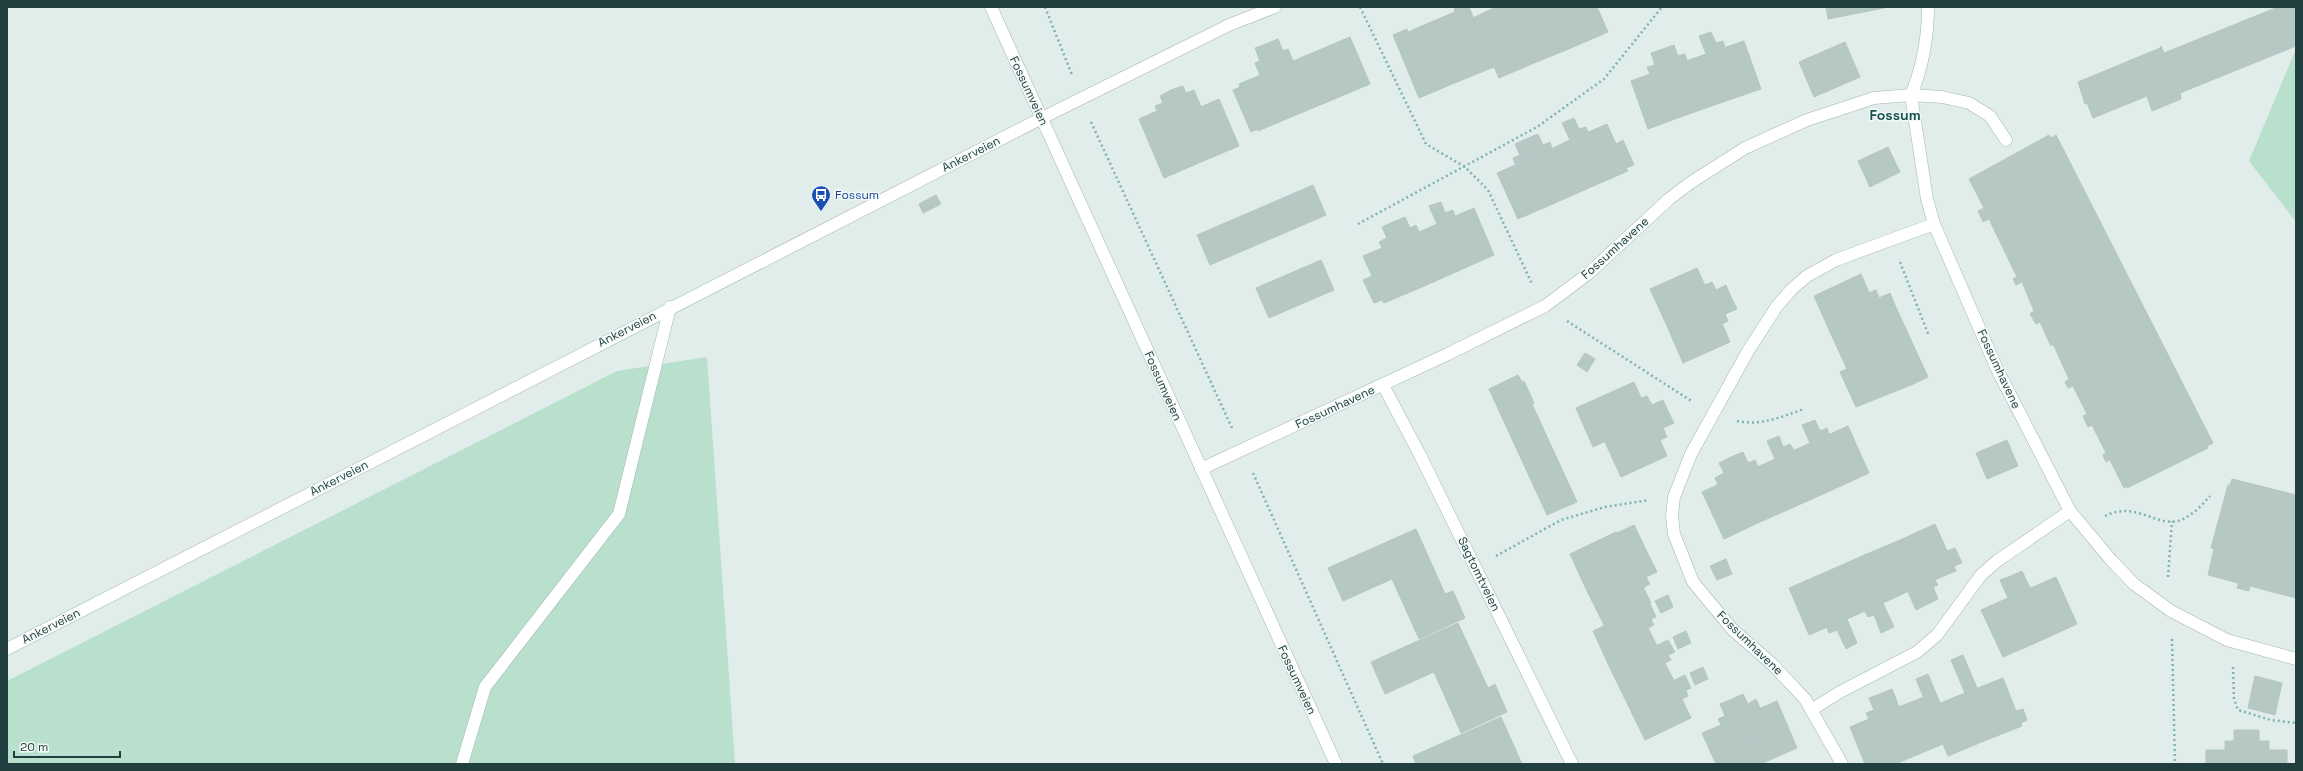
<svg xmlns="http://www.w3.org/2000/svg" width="2303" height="771" viewBox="0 0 2303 771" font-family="'Space Grotesk',sans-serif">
<rect width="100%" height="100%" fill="#e1edea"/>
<g fill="#b8e0cc">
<polygon points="2296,49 2296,222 2249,161"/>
<polygon points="707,357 735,764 7,764 7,681 617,371"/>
</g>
<g fill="#b6c8c4" stroke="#b3c7c3">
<polygon points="1458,7 1469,7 1494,67 1457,82 1431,22 1455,12 1454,9"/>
<polygon points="1496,7 1511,7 1534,63 1499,78 1473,18"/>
<polygon points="1511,7 1553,7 1571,48 1534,63"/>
<polygon points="1553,7 1597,7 1608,32 1571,48"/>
<polygon points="1826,7 1884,7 1884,8 1828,19"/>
<polygon points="2278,7 2296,7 2296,46 2180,93 2181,99 2152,111 2147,96 2093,118 2087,103 2085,104 2078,82 2160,48 2161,46 2164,53"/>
<polygon points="1431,22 1457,82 1419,98 1393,35 1407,29 1408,32"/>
<polygon points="1711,32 1716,43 1723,41 1725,47 1706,54 1699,36"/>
<polygon points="1350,37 1370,84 1332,100 1312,53"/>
<polygon points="1278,39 1283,51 1288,49 1293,61 1277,68 1266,44"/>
<polygon points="1744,41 1761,89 1723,102 1706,54"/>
<polygon points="1845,42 1860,77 1814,97 1799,62"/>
<polygon points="1266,44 1277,68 1260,75 1255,63 1260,61 1255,48"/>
<polygon points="1674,45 1678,56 1685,54 1687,61 1669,67 1663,49"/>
<polygon points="1663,49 1669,67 1650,74 1647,67 1655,65 1651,53"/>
<polygon points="1312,53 1332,100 1296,115 1277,68"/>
<polygon points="1706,54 1723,102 1686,115 1669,67"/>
<polygon points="1669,67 1686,115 1648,129 1631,81"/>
<polygon points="1277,68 1296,115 1258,131 1258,129 1251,132 1233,90 1240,87 1239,84"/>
<polygon points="1183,86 1186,93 1194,90 1201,107 1182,115 1171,90"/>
<polygon points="1171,90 1182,115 1144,131 1139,119 1157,111 1155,106 1163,103 1160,96"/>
<polygon points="1219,99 1239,146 1201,162 1182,115"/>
<polygon points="1182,115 1201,162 1164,178 1144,131"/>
<polygon points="1574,118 1579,129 1586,127 1588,132 1570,140 1562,123"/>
<polygon points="1607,124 1616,144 1623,140 1634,165 1626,168 1628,171 1591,187 1570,140"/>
<polygon points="1538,134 1543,145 1550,142 1552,148 1534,157 1526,139"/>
<polygon points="2049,135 2051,138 2056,135 2213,443 2207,446 2208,448 2127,488 2126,486 2124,488 2110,460 2111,459 2106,462 2103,455 2108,452 2106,453 2092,425 2094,424 2088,427 2083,416 2087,414 2073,386 2068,388 2065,382 2069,379 2053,344 2051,346 2040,322 2036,324 2030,314 2034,311 2022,282 2016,285 2013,279 2019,276 2017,277 1989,219 1983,222 1978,211 1984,208 1969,179"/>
<polygon points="1526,139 1534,157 1515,164 1513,158 1520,155 1515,144"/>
<polygon points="1570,140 1591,187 1555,203 1534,157"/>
<polygon points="1888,147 1900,172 1870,187 1858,161"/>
<polygon points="1534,157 1555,203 1518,219 1497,173"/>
<polygon points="1313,185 1326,215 1210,265 1197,235"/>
<polygon points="936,195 941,204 923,213 919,204"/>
<polygon points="1441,202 1445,213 1453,210 1455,216 1437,224 1429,206"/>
<polygon points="1474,208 1494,255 1458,271 1437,224"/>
<polygon points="1405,217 1410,228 1416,225 1419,232 1401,240 1393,222"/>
<polygon points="1393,222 1401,240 1382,248 1379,242 1387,238 1382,227"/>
<polygon points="1437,224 1458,271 1422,287 1401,240"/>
<polygon points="1401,240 1422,287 1384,303 1382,300 1374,303 1363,280 1372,276 1363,256"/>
<polygon points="1321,260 1334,290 1269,318 1256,288"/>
<polygon points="1697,268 1714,305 1667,326 1650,289"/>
<polygon points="1861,274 1877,311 1830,332 1814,296"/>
<polygon points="1712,282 1716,290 1726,285 1731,297 1714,305 1705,285"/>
<polygon points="1876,290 1879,298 1890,293 1894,303 1877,311 1869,293"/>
<polygon points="1731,297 1737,309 1725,314 1728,321 1722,324 1714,305"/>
<polygon points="1894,303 1911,340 1894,347 1877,311"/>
<polygon points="1714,305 1730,342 1683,363 1667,326"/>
<polygon points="1877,311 1894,347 1847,369 1830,332"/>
<polygon points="1911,340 1928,377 1911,385 1894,347"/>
<polygon points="1894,347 1911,385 1856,407 1840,372"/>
<polygon points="1585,353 1595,359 1587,372 1577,365"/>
<polygon points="1518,375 1522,382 1524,381 1534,403 1532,404 1577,502 1547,515 1489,389"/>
<polygon points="1634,382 1651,420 1593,447 1576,408"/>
<polygon points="1647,396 1652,405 1663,400 1668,411 1651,420 1641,398"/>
<polygon points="1668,411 1674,423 1663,428 1667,437 1660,440 1651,420"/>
<polygon points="1651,420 1667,456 1621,477 1604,440"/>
<polygon points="1815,420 1820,431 1827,428 1829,434 1810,443 1802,425"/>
<polygon points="1848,426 1869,473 1832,490 1810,443"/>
<polygon points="1779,436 1783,447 1790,444 1794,450 1775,459 1767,441"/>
<polygon points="2007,440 2018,466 1987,479 1976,453"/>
<polygon points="1810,443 1832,490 1794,507 1773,460"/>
<polygon points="1743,452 1748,463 1755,460 1758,467 1739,475 1731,457"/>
<polygon points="1731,457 1739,475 1718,485 1715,478 1724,473 1719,463"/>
<polygon points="1773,460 1794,507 1760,522 1739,475"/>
<polygon points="1739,475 1760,522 1724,539 1702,492"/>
<polygon points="2232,479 2296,495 2296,598 2250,586 2251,585 2250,585 2249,591 2237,588 2239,582 2238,583 2208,575 2214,549 2211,548 2228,485 2230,485"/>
<polygon points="1935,524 1947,551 1955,548 1962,563 1954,566 1956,571 1920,586 1900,540"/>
<polygon points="1634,525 1651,560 1634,568 1617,533"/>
<polygon points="1416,529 1445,594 1453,591 1465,618 1419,639 1392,579 1343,601 1328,568"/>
<polygon points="1616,532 1634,568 1587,591 1570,554"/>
<polygon points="1900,540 1920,586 1883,603 1862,556"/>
<polygon points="1862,556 1883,603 1847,619 1826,572"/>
<polygon points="1726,559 1732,574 1717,580 1710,566"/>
<polygon points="1651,560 1657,572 1646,577 1650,584 1643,588 1634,568"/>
<polygon points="1634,568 1651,603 1604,625 1587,591"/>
<polygon points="2022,571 2030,588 2019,593 2011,576"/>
<polygon points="1826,572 1847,619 1809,635 1789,588"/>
<polygon points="2011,576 2019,593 2008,598 2000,580"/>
<polygon points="2056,577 2077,624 2040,641 2019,593"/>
<polygon points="1935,580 1938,585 1933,587 1938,599 1928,604 1920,586"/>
<polygon points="1920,586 1928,604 1916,610 1908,592"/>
<polygon points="2019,593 2040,641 2003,657 1981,610"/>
<polygon points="1668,595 1673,607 1661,613 1655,601"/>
<polygon points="1883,603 1894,627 1881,633 1874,615 1868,617 1865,611"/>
<polygon points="1650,604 1656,617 1651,619 1654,625 1648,628 1657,646 1610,668 1593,631"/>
<polygon points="1847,619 1857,643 1846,649 1837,630 1829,633 1827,628"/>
<polygon points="1458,623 1488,688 1495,684 1507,712 1461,733 1434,672 1385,694 1371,662"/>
<polygon points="1686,631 1691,643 1678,649 1673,637"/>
<polygon points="1668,640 1675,652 1668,655 1671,660 1665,663 1674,681 1627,703 1610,668"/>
<polygon points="1963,655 1977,688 1965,693 1951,660"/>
<polygon points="1703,667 1708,679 1695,685 1690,673"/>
<polygon points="1928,674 1940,703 1928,708 1916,679"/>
<polygon points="1685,675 1691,688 1686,690 1688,696 1682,699 1691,718 1645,740 1627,703"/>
<polygon points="2255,676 2282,683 2275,715 2248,708"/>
<polygon points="2003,678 2016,711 2023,709 2027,720 2021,723 2022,726 1984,741 1965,693"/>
<polygon points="1892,689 1899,707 1888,711 1880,694"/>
<polygon points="1965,693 1984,741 1948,756 1928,708"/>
<polygon points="1743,694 1748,704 1756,699 1760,708 1740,717 1732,699"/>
<polygon points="1880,694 1888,711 1869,719 1866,713 1874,710 1869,698"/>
<polygon points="1924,697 1943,744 1907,759 1888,711"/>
<polygon points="1732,699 1740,717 1721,725 1718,719 1725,716 1720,704"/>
<polygon points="1777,701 1797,748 1761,764 1740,717"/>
<polygon points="1888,711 1907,759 1896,764 1865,764 1850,727"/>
<polygon points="1501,717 1522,764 1416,764 1413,756"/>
<polygon points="1740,717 1761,764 1716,764 1702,733"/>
<polygon points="2234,730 2247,730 2247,750 2225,750 2225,741 2234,741"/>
<polygon points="2247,730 2259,730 2259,741 2269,741 2269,750 2247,750"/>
<rect x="2206" y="750" width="41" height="14"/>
<rect x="2247" y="750" width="40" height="14"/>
</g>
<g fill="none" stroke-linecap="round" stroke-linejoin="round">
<defs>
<g id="minor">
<polyline points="991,7 1336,764"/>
<polyline points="1911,95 1927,199 1934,224 1997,369 2070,511 2111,560 2134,584 2171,611 2227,640 2296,659"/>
<path d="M1911,95C1923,66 1928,38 1928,7"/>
<polyline points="1383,385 1420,455 1572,764"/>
<polyline points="1201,469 1448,354 1545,306 1589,273 1669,199 1690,183 1745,148 1807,120 1874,98 1911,95 1942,97 1969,103 1990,116 2006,140"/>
<polyline points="7,649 1042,118 1229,25 1275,7"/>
<polyline points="1811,710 1840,692 1917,652 1937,635 1981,575 1997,561 2070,511"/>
<polyline points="462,764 485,687 619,514 670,307"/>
<polyline points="1842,764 1805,699 1772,664 1732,629 1693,582 1674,534 1672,515 1674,497 1691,454 1748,351 1777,306 1792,289 1807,276 1836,260 1934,224"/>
</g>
</defs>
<use href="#minor" stroke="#a3b5b3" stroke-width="13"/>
<g stroke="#7fb3ae" stroke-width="2.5" stroke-dasharray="2 3" stroke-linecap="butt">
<polyline points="1045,7 1072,75"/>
<polyline points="1360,7 1426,144 1465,167 1488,190 1532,284"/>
<polyline points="1091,122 1232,428"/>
<polyline points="1358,224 1537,127 1604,79 1662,7"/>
<polyline points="1900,262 1929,336"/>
<polyline points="1567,321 1693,402"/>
<path d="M1737,421C1761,426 1781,417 1804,409"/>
<polyline points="1253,473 1383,764"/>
<path d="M2105,516C2137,500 2157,529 2181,520C2193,515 2202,505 2210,496"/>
<polyline points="1496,556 1561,520 1605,507 1649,500"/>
<polyline points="2168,577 2172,521"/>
<polyline points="2172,639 2175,764"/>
<polyline points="2233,667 2234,699 2238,710 2271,720 2296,723"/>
</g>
<use href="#minor" stroke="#fff" stroke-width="12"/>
</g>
<defs>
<symbol id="bus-pin" viewBox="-11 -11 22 30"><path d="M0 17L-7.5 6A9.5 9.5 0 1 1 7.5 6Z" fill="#1a4fb4" stroke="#f2f9f7"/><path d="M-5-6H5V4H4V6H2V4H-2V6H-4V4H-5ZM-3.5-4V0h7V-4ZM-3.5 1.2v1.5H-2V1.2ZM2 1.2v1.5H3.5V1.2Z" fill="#fff"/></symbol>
</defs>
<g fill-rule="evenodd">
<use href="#bus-pin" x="810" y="184" width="22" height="30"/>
</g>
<g text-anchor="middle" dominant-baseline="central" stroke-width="3" stroke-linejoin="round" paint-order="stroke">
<g font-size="12" fill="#203f3e" stroke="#f2f9f7">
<text transform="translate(1029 91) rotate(65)">Fossumveien</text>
<text transform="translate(971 154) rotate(-27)">Ankerveien</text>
<text transform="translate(1615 248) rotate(-42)">Fossumhavene</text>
<text transform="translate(627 329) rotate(-27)">Ankerveien</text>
<text transform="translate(1999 369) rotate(65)">Fossumhavene</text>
<text transform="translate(1163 386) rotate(66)">Fossumveien</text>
<text transform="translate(1335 407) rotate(-25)">Fossumhavene</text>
<text transform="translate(339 478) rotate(-27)">Ankerveien</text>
<text transform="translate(1479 574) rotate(64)">Sagtomtveien</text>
<text transform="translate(51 626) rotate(-27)">Ankerveien</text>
<text transform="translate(1750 643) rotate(44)">Fossumhavene</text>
<text transform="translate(1297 680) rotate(65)">Fossumveien</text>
</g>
<g font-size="12" fill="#164399" stroke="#f2f9f7" text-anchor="start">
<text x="835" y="195">Fossum</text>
</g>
<g font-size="14" font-weight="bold" fill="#1a5352" stroke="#f2f9f7">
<text x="1895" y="115">Fossum</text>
</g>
</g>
<rect width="2303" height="771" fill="none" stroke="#203f3e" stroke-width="16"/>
<path d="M14 751v6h106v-6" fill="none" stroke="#203f3e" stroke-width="2"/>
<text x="20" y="751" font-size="12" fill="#203f3e" stroke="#f2f9f7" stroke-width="3" paint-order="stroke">20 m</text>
</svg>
